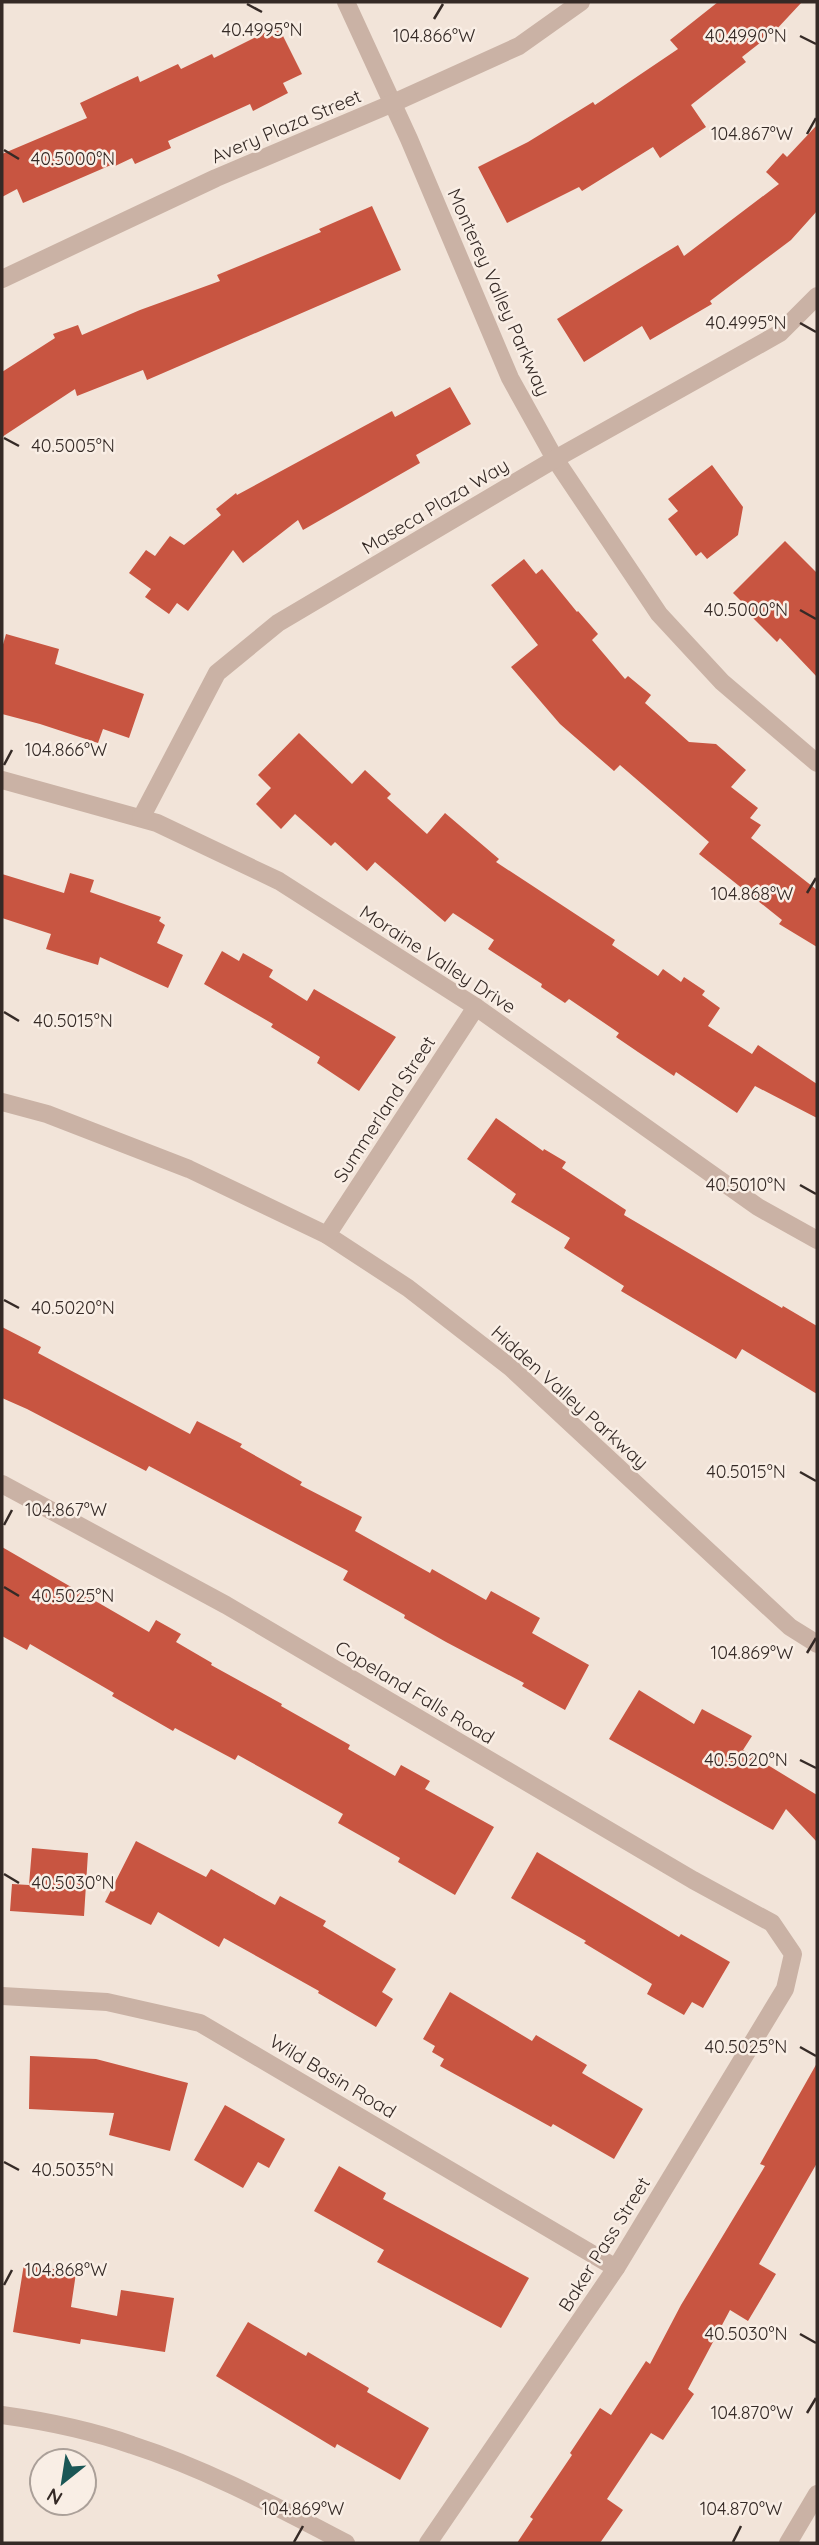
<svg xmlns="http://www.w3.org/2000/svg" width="819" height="2545" viewBox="0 0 819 2545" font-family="Quicksand,sans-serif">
<rect width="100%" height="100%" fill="#f2e4d9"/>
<g fill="#c85541">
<polygon points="718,2 802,2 774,32 742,57 746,62 691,105 706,127 660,158 653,147 582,191 579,187 507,223 478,167 528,142 593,102 595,105 678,49 670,40"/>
<polygon points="278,26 302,74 283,83 288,93 253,111 250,104 168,141 171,148 135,164 132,158 113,167 111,165 23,203 17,189 2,197 2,154 87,118 80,103 138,76 140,82 178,64 181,69 212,54 214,58"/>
<polygon points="817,125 817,211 791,240 710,301 712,304 650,340 642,326 584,362 557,319 678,245 684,256 779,184 766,172 783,153 787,157"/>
<polygon points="372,206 401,270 147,380 143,370 77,396 75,389 2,437 2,372 55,338 53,334 78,325 82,335 140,310 220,281 217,275 321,232 319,229"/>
<polygon points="450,387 471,424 416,455 420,463 338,510 303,530 298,520 243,563 233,550 188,611 177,603 169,614 145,597 151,589 129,573 146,550 155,556 170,536 184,545 221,515 216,509 236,493 237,495 392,411 395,417"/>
<polygon points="712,465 743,507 738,535 707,559 701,552 696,556 668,519 678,511 668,499"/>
<polygon points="785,541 817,573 817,677 780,638 777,642 748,613 751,611 733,593"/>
<polygon points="524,559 536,574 542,569 577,612 578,611 598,634 592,640 625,679 628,676 651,695 645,703 689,742 716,744 746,770 731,787 758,808 750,818 761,825 751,838 817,890 817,947 779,924 782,920 699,854 709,842 620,765 614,771 560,724 511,667 538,645 491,585"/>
<polygon points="6,634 59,649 55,664 144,694 129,738 103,729 98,743 40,724 2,714 2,648"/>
<polygon points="299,733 352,784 365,770 391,794 387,798 427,834 445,813 499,859 496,862 615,940 612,945 658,976 663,969 681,982 684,977 705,991 702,995 720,1008 708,1026 752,1054 758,1045 817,1084 817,1118 755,1086 737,1113 676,1072 674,1076 638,1052 616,1037 619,1033 569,999 565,1003 541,987 542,984 488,949 494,940 453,913 445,922 375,862 367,871 335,842 331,846 295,814 281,829 256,804 271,788 258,775"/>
<polygon points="70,873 94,880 90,892 161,917 159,921 165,925 157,943 183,955 168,988 100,957 98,965 46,949 51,934 2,918 2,874 64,893"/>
<polygon points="222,951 239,961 243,953 273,970 269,977 307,1001 314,989 396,1037 359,1091 317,1063 320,1057 271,1027 273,1024 204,984"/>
<polygon points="496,1118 543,1151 544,1149 566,1162 562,1168 626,1210 624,1215 782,1308 783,1306 817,1326 817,1394 742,1349 736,1359 621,1291 624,1286 564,1248 570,1238 511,1202 516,1194 467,1159"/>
<polygon points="2,1327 41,1347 38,1353 190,1434 197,1421 242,1444 240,1447 302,1482 300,1485 362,1517 355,1531 430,1573 432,1569 486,1600 491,1591 540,1618 532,1633 589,1665 565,1710 522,1686 524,1683 446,1642 404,1618 405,1615 343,1580 348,1571 149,1466 146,1471 27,1409 2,1398"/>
<polygon points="2,1547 149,1632 156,1620 181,1634 176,1642 212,1663 211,1665 282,1704 281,1706 350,1745 348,1749 395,1776 401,1765 430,1781 425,1789 494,1827 455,1895 398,1862 400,1858 338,1823 343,1814 238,1755 235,1760 175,1728 173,1731 112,1696 114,1693 30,1644 27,1650 2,1636"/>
<polygon points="639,1690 694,1724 702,1709 752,1736 743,1750 817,1795 817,1842 786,1809 773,1830 609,1739"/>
<polygon points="136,1841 206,1877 211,1869 275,1905 280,1896 326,1921 323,1926 396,1969 382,1992 393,1999 376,2027 318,1993 319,1991 224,1938 219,1947 158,1912 151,1925 105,1902"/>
<polygon points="32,1848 88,1853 84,1916 10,1911 12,1884 29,1885"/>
<polygon points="537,1852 679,1937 681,1934 730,1962 703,2008 692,2002 684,2015 647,1994 652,1984 584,1943 586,1941 511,1898"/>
<polygon points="450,1992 532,2041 536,2035 587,2065 582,2073 643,2109 614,2159 553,2124 551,2127 440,2066 444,2059 432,2052 435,2046 423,2039"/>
<polygon points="30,2056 96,2059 188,2083 170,2151 109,2135 114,2113 29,2109"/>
<polygon points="817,2063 817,2163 759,2264 776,2274 748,2321 730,2310 688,2389 694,2394 663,2440 651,2433 607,2499 623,2510 600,2543 517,2543 533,2519 530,2517 572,2455 570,2453 600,2408 611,2415 646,2361 650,2364 681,2305 765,2166 760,2164"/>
<polygon points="225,2105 285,2139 269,2168 258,2162 243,2188 194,2160"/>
<polygon points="339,2166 386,2193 383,2199 529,2278 501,2328 377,2262 384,2250 314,2211"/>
<polygon points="24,2264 76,2273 71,2307 117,2316 121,2290 174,2298 165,2352 81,2339 80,2344 13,2332"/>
<polygon points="248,2322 306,2356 308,2352 369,2388 367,2392 429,2428 400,2480 337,2444 335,2448 216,2376"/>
</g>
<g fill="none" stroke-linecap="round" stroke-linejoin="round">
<g stroke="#cab2a5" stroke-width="18">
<polyline points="346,2 409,139 510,378 555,459 659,614 722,682 817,763"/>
<polyline points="2,279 216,178 391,104 519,46 581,2"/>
<polyline points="2,780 157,823 279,881 476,1007 758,1207 817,1240"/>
<polyline points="141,818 217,673 278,623 555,459 780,333 817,296"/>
<polyline points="2,1102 47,1114 189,1169 327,1235 408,1288 511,1368 790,1627 817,1644"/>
<polyline points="327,1235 476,1007"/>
<polyline points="2,1484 226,1605 693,1880 772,1923 793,1954 785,1989 616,2268 428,2543"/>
<polyline points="2,1996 107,2002 200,2023 616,2268"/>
<path d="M2,2415C45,2421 90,2430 132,2445C207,2469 277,2507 346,2543"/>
<polyline points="788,2543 817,2494"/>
</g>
</g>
<path fill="none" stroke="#352a26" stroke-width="2.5" d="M247,4L262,12M434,19L443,4M800,36L816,44M807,134L816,118M4,150L19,159M800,323L816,332M4,438L19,446M800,610L816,619M4,765L12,750M807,893L816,878M4,1012L19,1021M800,1185L816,1194M4,1300L19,1308M800,1472L816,1481M4,1525L12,1510M4,1587L19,1596M807,1653L816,1638M800,1760L816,1768M4,1874L19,1883M800,2047L816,2056M4,2162L19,2170M4,2285L12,2270M800,2334L816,2343M807,2413L816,2398M294,2542L303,2526M733,2542L741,2526"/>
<g text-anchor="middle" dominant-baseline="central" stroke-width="5" stroke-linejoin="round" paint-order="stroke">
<g font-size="19" fill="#352a26" stroke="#f9eee5">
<text transform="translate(286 126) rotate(-23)">Avery Plaza Street</text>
<text transform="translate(499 292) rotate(66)">Monterey Valley Parkway</text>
<text transform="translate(435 506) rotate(-31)">Maseca Plaza Way</text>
<text transform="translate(438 959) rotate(33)">Moraine Valley Drive</text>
<text transform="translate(384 1109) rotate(-57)">Summerland Street</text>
<text transform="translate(570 1397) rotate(42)">Hidden Valley Parkway</text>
<text transform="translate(415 1692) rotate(31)">Copeland Falls Road</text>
<text transform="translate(333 2076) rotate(31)">Wild Basin Road</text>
<text transform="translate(604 2244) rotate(-58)">Baker Pass Street</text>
</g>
</g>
<g font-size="18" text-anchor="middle" fill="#352a26" stroke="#f9eee5" stroke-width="5" stroke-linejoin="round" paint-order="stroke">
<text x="262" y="36">40.4995°N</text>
<text x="746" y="42">40.4990°N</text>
<text x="434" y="42">104.866°W</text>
<text x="752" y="140">104.867°W</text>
<text x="73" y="165">40.5000°N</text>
<text x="746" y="329">40.4995°N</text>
<text x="73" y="452">40.5005°N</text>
<text x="746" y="616">40.5000°N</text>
<text x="66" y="756">104.866°W</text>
<text x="752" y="900">104.868°W</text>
<text x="73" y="1027">40.5015°N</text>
<text x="746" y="1191">40.5010°N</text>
<text x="73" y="1314">40.5020°N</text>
<text x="746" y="1478">40.5015°N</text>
<text x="66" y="1516">104.867°W</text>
<text x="73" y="1602">40.5025°N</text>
<text x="752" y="1659">104.869°W</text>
<text x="746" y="1766">40.5020°N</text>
<text x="73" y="1889">40.5030°N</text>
<text x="746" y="2053">40.5025°N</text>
<text x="73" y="2176">40.5035°N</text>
<text x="66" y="2276">104.868°W</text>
<text x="746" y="2340">40.5030°N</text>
<text x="752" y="2419">104.870°W</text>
<text x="303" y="2515">104.869°W</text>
<text x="741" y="2515">104.870°W</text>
</g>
<rect width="819" height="2545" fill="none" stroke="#352a26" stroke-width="7"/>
<g transform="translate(63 2482) rotate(210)"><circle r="33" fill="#f9eee5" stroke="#aba099" stroke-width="2"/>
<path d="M0-5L12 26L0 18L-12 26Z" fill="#1b5756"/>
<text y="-10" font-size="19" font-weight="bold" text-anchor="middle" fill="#352a26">N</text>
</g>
</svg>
